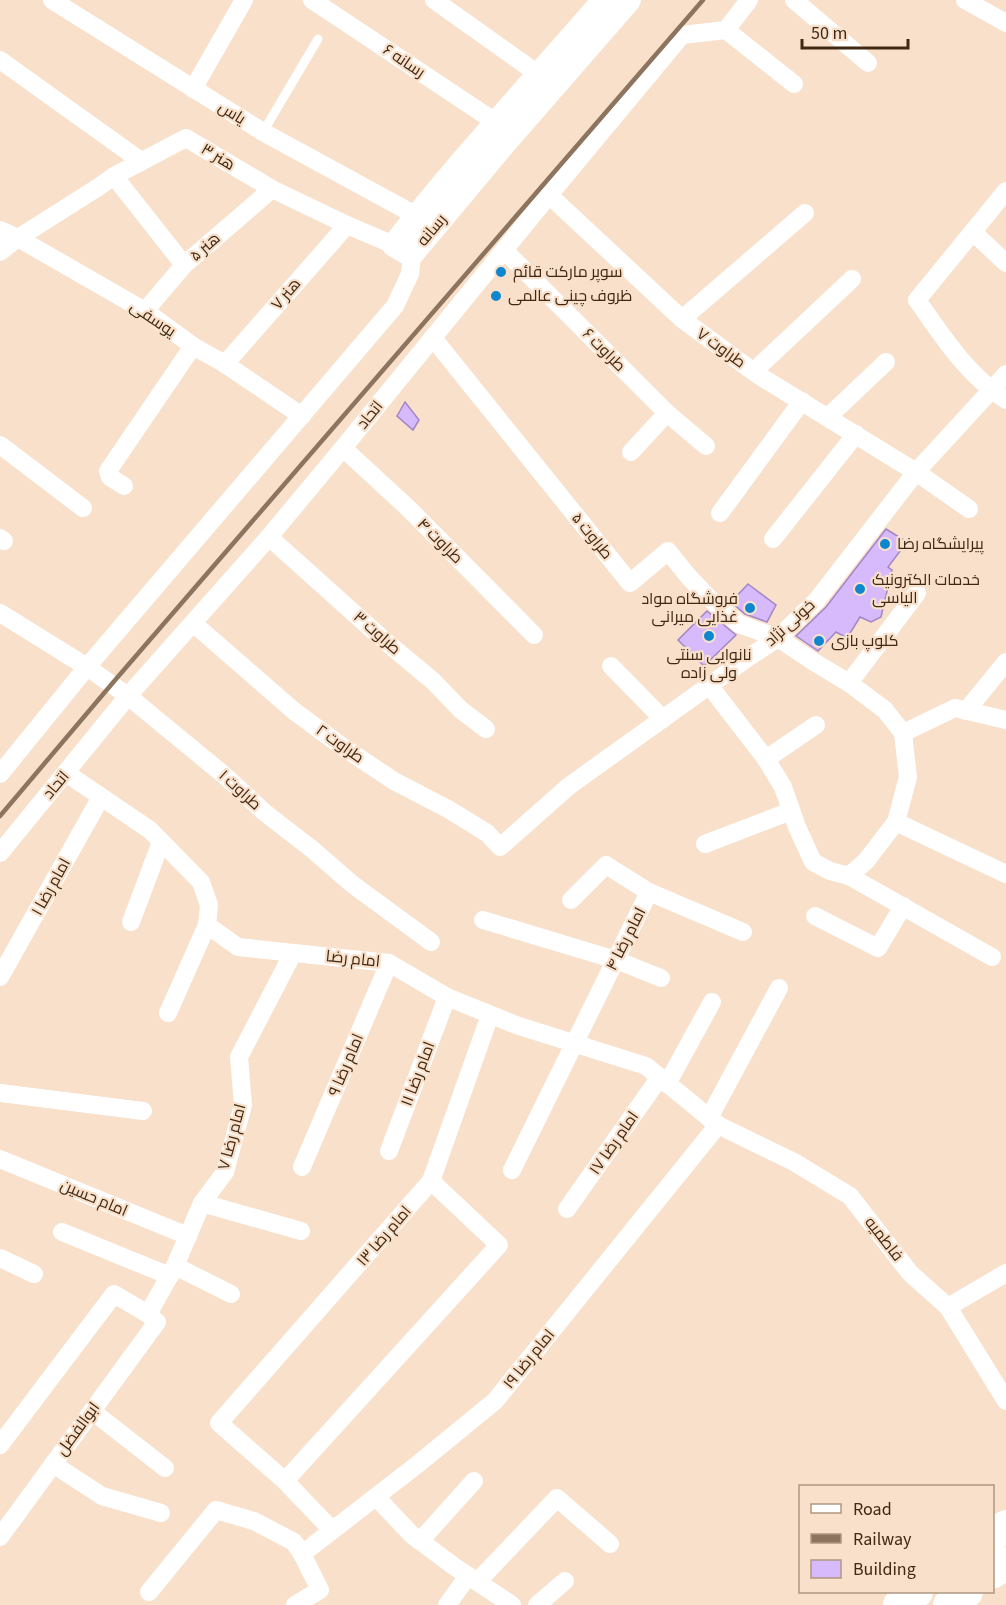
<svg xmlns="http://www.w3.org/2000/svg" width="1006" height="1605" viewBox="0 0 1006 1605" font-family="'Source Sans 3',Cairo,sans-serif">
<rect width="100%" height="100%" fill="#f8e0cb"/>
<g fill="#d6bafc" stroke="#a286c5" stroke-width="1.5">
<polygon points="405,402 419,420 413,430 397,416"/>
<polygon points="886,529 907,542 888,567 892,570 881,617 871,622 860,617 847,638 836,632 818,651 796,636 826,607"/>
<polygon points="748,584 776,605 767,622 745,614 731,602"/>
<polygon points="707,611 736,635 704,666 678,640"/>
</g>
<g fill="none" stroke-linecap="round" stroke-linejoin="round">
<polyline stroke="#fff" stroke-width="9" points="263,132 318,39"/>
<g stroke="#fff" stroke-width="18">
<polyline points="52,0 263,132 417,216"/>
<polyline points="312,0 497,123"/>
<polyline points="434,0 538,74"/>
<polyline points="794,0 868,63"/>
<polyline points="965,0 1006,23"/>
<polyline points="726,30 794,84"/>
<polyline points="0,60 141,161"/>
<polyline points="193,89 244,0"/>
<polyline points="114,176 184,265"/>
<path d="M1006,191L917,300C942,336 968,376 1006,400"/>
<polyline points="549,195 682,319 758,375 916,472 969,509"/>
<polyline points="0,230 18,238 145,311 193,346 225,364 302,416"/>
<polyline points="973,232 1006,263"/>
<polyline points="505,251 667,413 706,446"/>
<polyline points="0,252 18,238 97,188 114,176 186,138 272,189 347,225 394,245"/>
<polyline points="145,311 184,265 272,189"/>
<polyline points="682,319 805,213"/>
<polyline points="433,338 630,583 668,551 688,576 709,598 739,624 778,638 814,662 849,683 885,710 903,733 955,708 1006,720"/>
<polyline points="225,364 347,225"/>
<polyline points="754,371 852,279"/>
<polyline points="828,417 886,362"/>
<polyline points="0,445 83,508"/>
<polyline points="343,448 407,507 534,635"/>
<polyline points="631,452 667,413"/>
<polyline points="124,486 110,477 108,471 193,346"/>
<polyline points="720,513 802,401"/>
<polyline points="269,537 385,641 433,681 461,710 486,729"/>
<polyline points="0,538 4,541"/>
<polyline points="773,539 856,434"/>
<polyline points="0,613 87,667 128,696 224,775 264,812 313,850 352,884 431,942"/>
<polyline points="193,623 294,711 340,745 394,781 448,809 487,833 500,847 569,786 749,657 778,638 817,600 916,472 1006,374"/>
<polyline points="611,666 663,719"/>
<polyline points="849,683 917,593"/>
<polyline points="709,685 766,759"/>
<polyline points="966,711 1006,662"/>
<polyline points="816,725 766,759 783,787 797,827 813,862 830,871 849,876 866,861 896,822 908,777 903,733"/>
<polyline points="66,773 150,830 201,882 209,905 207,925 238,947 389,963 447,997 516,1025 646,1066 718,1125 794,1162 850,1196 910,1273 948,1307 1006,1401"/>
<polyline points="0,774 87,667 395,306 410,274 412,254"/>
<polyline points="896,822 1006,874"/>
<polyline points="705,844 791,811"/>
<polyline points="0,853 128,696 269,537 343,448 549,195 682,35 726,30 749,0"/>
<polyline points="849,876 992,957"/>
<polyline points="571,900 606,865 649,892"/>
<polyline points="815,916 878,948 903,906"/>
<polyline points="483,920 616,960 661,978"/>
<polyline points="131,922 161,842"/>
<polyline points="0,977 101,797"/>
<polyline points="168,1013 207,925"/>
<polyline points="667,1084 712,1002"/>
<polyline points="0,1093 143,1111"/>
<polyline points="709,1118 779,988"/>
<polyline points="389,1151 447,997"/>
<polyline points="0,1159 188,1236"/>
<polyline points="302,1167 389,963"/>
<polyline points="512,1170 649,892 743,932"/>
<polyline points="431,1181 499,1245 285,1481 219,1423 431,1181 490,1015"/>
<polyline points="202,1203 301,1231"/>
<polyline points="567,1209 660,1077"/>
<polyline points="62,1232 170,1276"/>
<polyline points="0,1258 34,1274"/>
<polyline points="175,1266 231,1294"/>
<polyline points="948,1307 1006,1273"/>
<polyline points="148,1314 175,1266 202,1203 225,1172 243,1105 239,1057 293,953"/>
<polyline points="92,1411 165,1468"/>
<polyline points="0,1445 114,1294 148,1314 157,1322 0,1537"/>
<polyline points="53,1464 102,1496 161,1513"/>
<polyline points="285,1481 332,1530"/>
<polyline points="376,1497 412,1535 455,1567 512,1605"/>
<polyline points="420,1541 474,1481"/>
<polyline points="302,1554 418,1464 495,1401 718,1125"/>
<polyline points="477,1582 557,1498 610,1544"/>
<polyline points="149,1592 216,1510 254,1521 294,1542 302,1554 320,1590 295,1605"/>
<polyline points="447,1605 468,1576"/>
<polyline points="537,1605 565,1581"/>
</g>
<path stroke="#fff" stroke-width="24" d="M604,0C534,81 460,160 394,245L411,255L502,146L629,0"/>
<g stroke="#fff" stroke-width="32">
<polyline points="992,1536 1006,1526"/>
<polyline points="992,1573 1006,1563"/>
<polyline points="899,1605 917,1592"/>
<polyline points="949,1605 967,1592"/>
</g>
<polyline stroke="#8c745f" stroke-width="4.5" points="0,816 116,679 703,0"/>
</g>
<g fill="#1086ce" stroke="#f8e0cb" stroke-width="2">
<circle cx="501" cy="272" r="6"/>
<circle cx="496" cy="296" r="6"/>
<circle cx="885" cy="544" r="6"/>
<circle cx="860" cy="589" r="6"/>
<circle cx="750" cy="608" r="6"/>
<circle cx="709" cy="636" r="6"/>
<circle cx="819" cy="641" r="6"/>
</g>
<g text-anchor="middle" dominant-baseline="central" stroke-width="4.5" stroke-linejoin="round" paint-order="stroke">
<g font-size="16" fill="#402913" stroke="#f8e0cb">
<text transform="translate(404 61) rotate(34)">رسانه ۶</text>
<text transform="translate(232 113) rotate(32)">یاس</text>
<text transform="translate(218 157) rotate(31)">هنر ۳</text>
<text transform="translate(432 230) rotate(-50)">رسانه</text>
<text transform="translate(205 247) rotate(-41)">هنر ۵</text>
<text transform="translate(286 294) rotate(-49)">هنر ۷</text>
<text transform="translate(153 319) rotate(34)">یوسفی</text>
<text transform="translate(721 348) rotate(36)">طراوت ۷</text>
<text transform="translate(604 350) rotate(45)">طراوت ۶</text>
<text transform="translate(370 415) rotate(-51)">اتحاد</text>
<text transform="translate(592 536) rotate(51)">طراوت ۵</text>
<text transform="translate(440 541) rotate(45)">طراوت ۴</text>
<text transform="translate(790 623) rotate(-42)">خونی نژاد</text>
<text transform="translate(377 633) rotate(41)">طراوت ۳</text>
<text transform="translate(340 744) rotate(35)">طراوت ۲</text>
<text transform="translate(56 785) rotate(-50)">اتحاد</text>
<text transform="translate(240 790) rotate(42)">طراوت ۱</text>
<text transform="translate(51 887) rotate(-61)">امام رضا ۱</text>
<text transform="translate(626 939) rotate(-63)">امام رضا ۴</text>
<text transform="translate(353 959) rotate(6)">امام رضا</text>
<text transform="translate(346 1065) rotate(-67)">امام رضا ۹</text>
<text transform="translate(418 1074) rotate(-69)">امام رضا ۱۱</text>
<text transform="translate(232 1137) rotate(-75)">امام رضا ۷</text>
<text transform="translate(614 1143) rotate(-55)">امام رضا ۱۷</text>
<text transform="translate(94 1198) rotate(23)">امام حسین</text>
<text transform="translate(384 1236) rotate(-49)">امام رضا ۱۳</text>
<text transform="translate(884 1239) rotate(52)">فاطمیه</text>
<text transform="translate(529 1359) rotate(-51)">امام رضا ۱۹</text>
<text transform="translate(78 1429) rotate(-54)">ابوالفضل</text>
</g>
<g font-size="16" fill="#402913" stroke="#f8e0cb" text-anchor="start">
<text x="513" y="272">سوپر مارکت قائم</text>
<text x="508" y="296">ظروف چینی عالمی</text>
<text x="897" y="544">پیرایشگاه رضا</text>
<text x="872" y="580">خدمات الکترونیک<tspan x="872" dy="18">الیاسی</tspan></text>
<text x="738" y="599" text-anchor="end">فروشگاه مواد<tspan x="738" dy="18">غذایی میرانی</tspan></text>
<text x="831" y="641">کلوپ بازی</text>
<text x="709" y="655" text-anchor="middle">نانوایی سنتی<tspan x="709" dy="18">ولی زاده</tspan></text>
</g>
</g>
<rect x="799" y="1485" width="195" height="108" fill="#f8e0cb" stroke="#ae9781" stroke-width="1.5"/>
<rect x="811" y="1504" width="30" height="9" fill="#ffffff" stroke="#ae9781" stroke-width="1.5"/>
<text x="853" y="1515" font-size="18" fill="#402913">Road</text>
<rect x="811" y="1534" width="30" height="9" fill="#8c745f" stroke="#ae9781" stroke-width="1.5"/>
<text x="853" y="1545" font-size="18" fill="#402913">Railway</text>
<rect x="811" y="1560" width="30" height="18" fill="#d6bafc" stroke="#ae9781" stroke-width="1.5"/>
<text x="853" y="1575" font-size="18" fill="#402913">Building</text>
<path d="M802 39v9h106v-9" fill="none" stroke="#402913" stroke-width="3"/>
<text x="811" y="39" font-size="18" fill="#402913" stroke="#f8e0cb" stroke-width="4.5" paint-order="stroke">50 m</text>
</svg>
